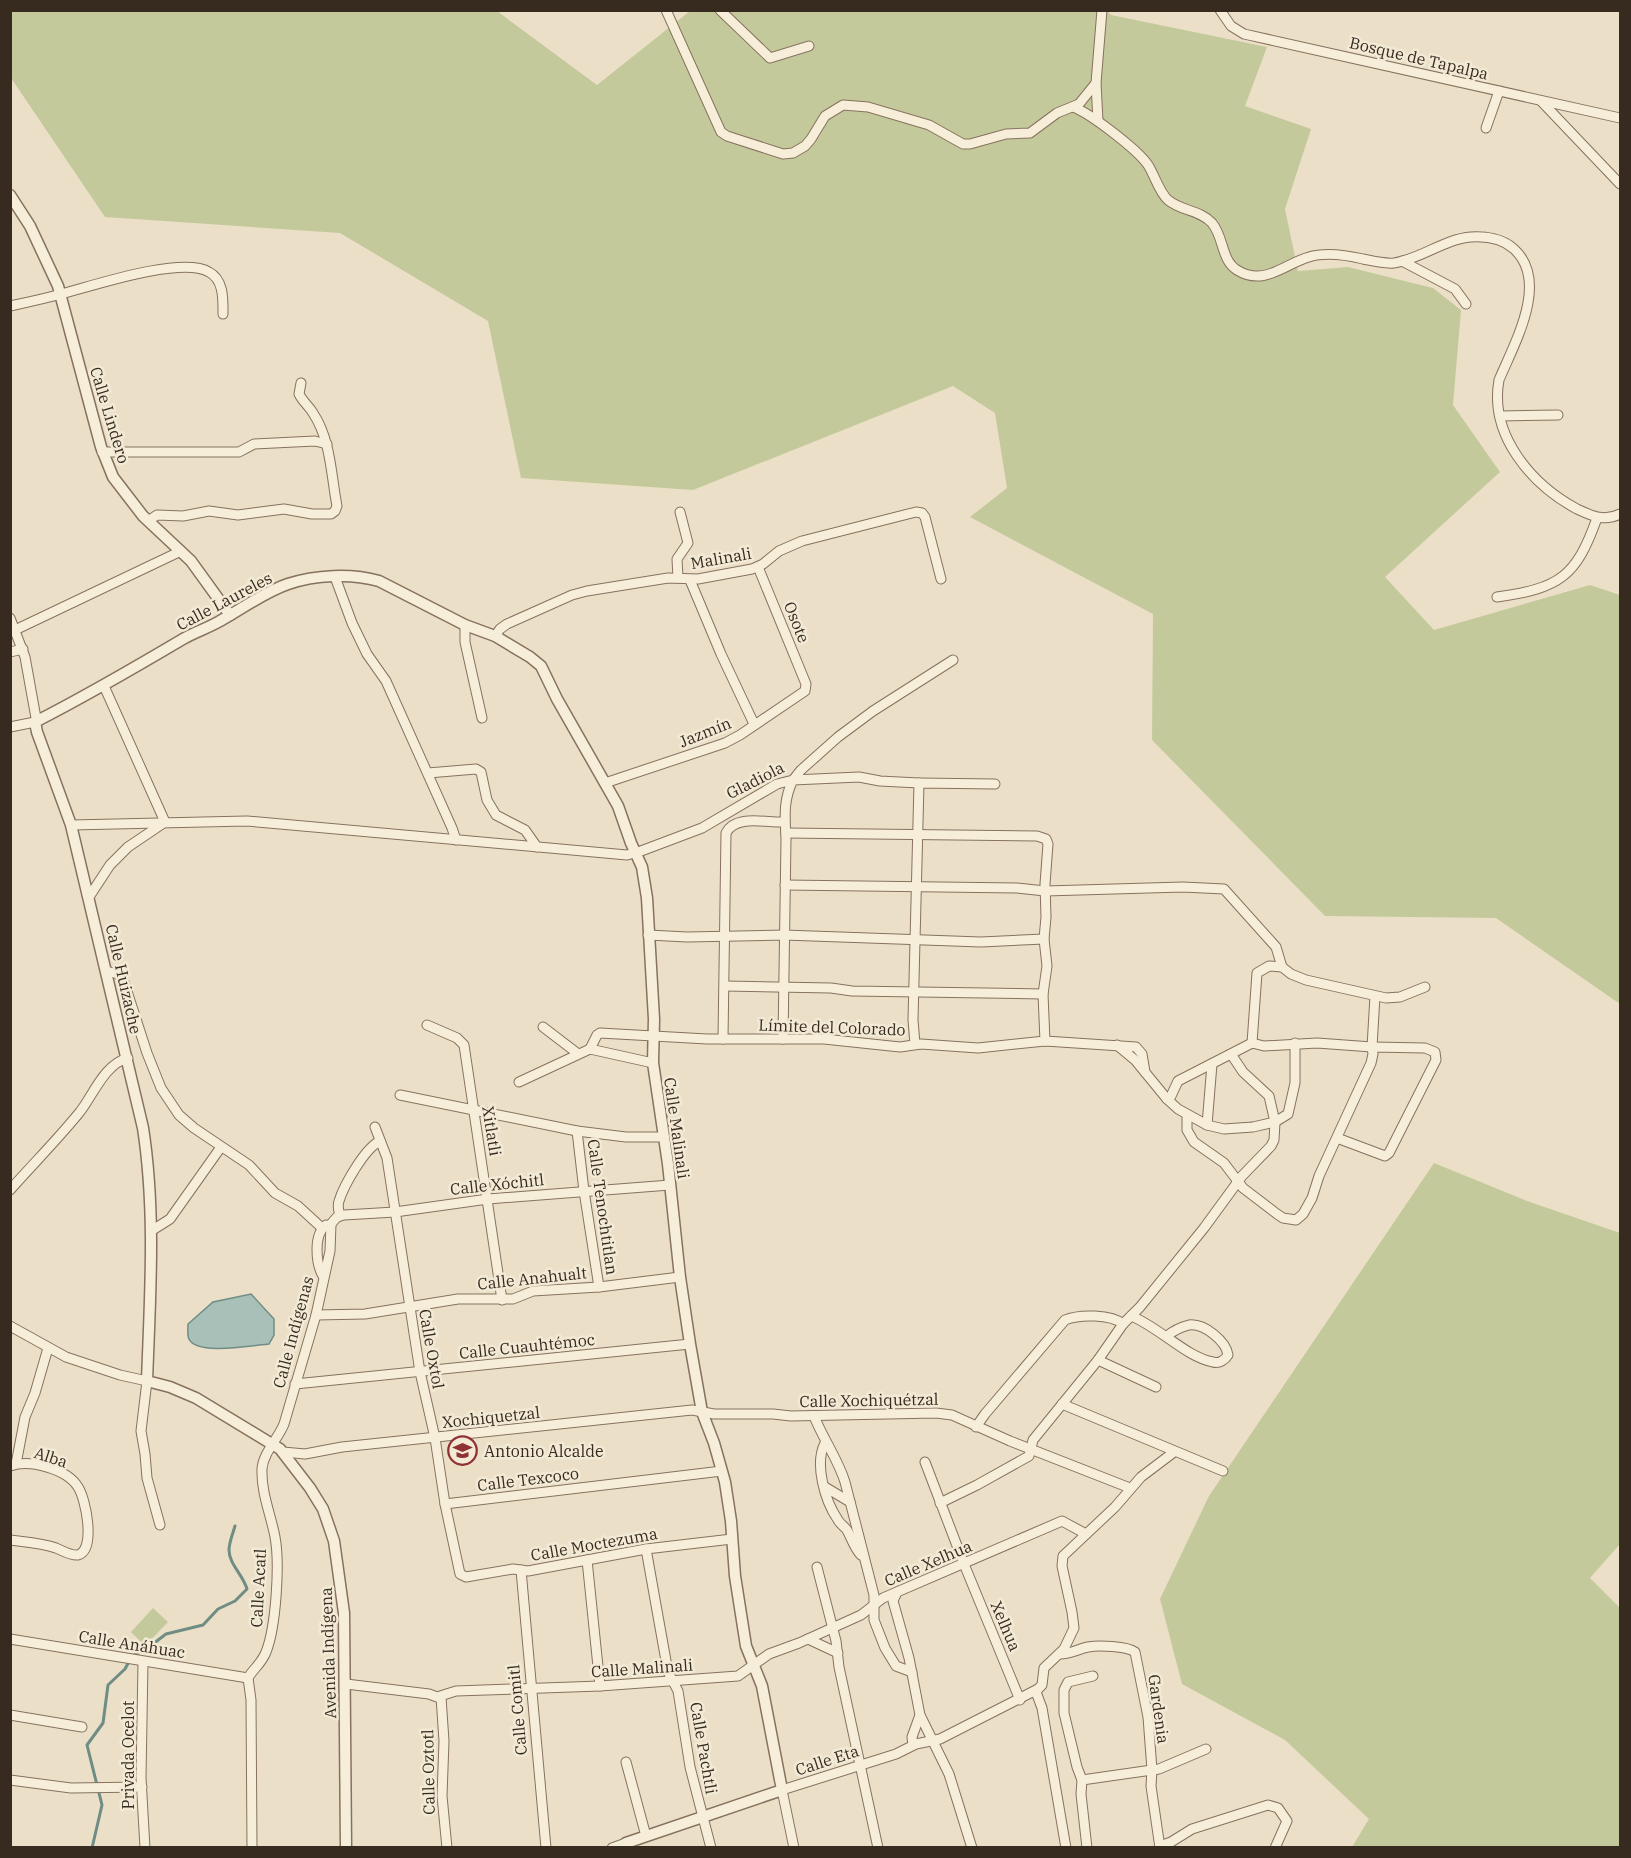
<svg xmlns="http://www.w3.org/2000/svg" width="1631" height="1858" viewBox="0 0 1631 1858" font-family="'IBM Plex Serif',serif">
<rect width="100%" height="100%" fill="#ebe0c7"/>
<g fill="#c4c99c">
<polygon points="10,11 497,11 597,85 690,11 1107,11 1111,15 1267,47 1245,106 1311,129 1285,209 1298,271 1348,267 1433,288 1461,310 1453,405 1500,472 1385,577 1434,630 1590,585 1620,595 1620,1004 1496,918 1325,916 1152,740 1153,614 970,517 1007,488 995,413 953,386 693,490 521,478 488,321 340,233 105,217 11,78"/>
<polygon points="1434,1163 1527,1201 1620,1233 1620,1544 1590,1578 1620,1608 1620,1847 1352,1847 1369,1819 1285,1740 1182,1684 1160,1599 1209,1496"/>
<polygon points="153,1608 168,1622 145,1646 131,1632"/>
</g>
<path fill="#a8c0b8" stroke="#6f8d85" stroke-width="1.5" d="M251,1294L274,1319V1335L269,1344C254,1345 196,1356 189,1339C187,1335 188,1328 188,1324L213,1302Z"/>
<g fill="none" stroke-linecap="round" stroke-linejoin="round">
<path stroke="#6f8d85" stroke-width="3" d="M92,1848L102,1805L87,1745L103,1723L108,1685L125,1669L132,1656L145,1650L166,1634L203,1625L218,1609L235,1601L247,1589C243,1575 229,1564 229,1550C229,1543 233,1533 235,1526"/>
<defs>
<g id="minor">
<polyline points="666,10 721,132 727,136 783,154 793,153 805,146 811,139 825,116 843,105 868,107 929,125 963,144 970,144 1006,134 1030,133 1057,113 1079,104 1096,83"/>
<polyline points="720,10 770,58 809,46"/>
<polyline points="1220,10 1231,26 1244,34 1620,118"/>
<polyline points="1541,101 1620,184"/>
<path d="M1073,107C1090,113 1138,150 1148,165C1155,176 1159,192 1168,200C1181,211 1200,210 1212,223C1224,237 1221,260 1237,270C1264,287 1284,264 1309,257C1325,252 1346,255 1363,259C1373,261 1383,264 1394,263C1421,259 1444,239 1471,237C1486,236 1503,239 1514,249C1550,282 1514,344 1499,380C1489,435 1531,484 1577,509C1592,516 1604,522 1620,514"/>
<polyline points="1098,121 1096,83 1102,10"/>
<polyline points="1486,128 1499,91"/>
<polyline points="1402,261 1455,289 1466,304"/>
<path d="M10,306C29,302 47,298 65,293C95,285 182,256 209,272C224,280 223,299 223,314"/>
<polyline points="1500,416 1558,415"/>
<polyline points="102,452 239,452 254,444 315,441 327,444"/>
<path d="M148,521L157,515L183,516L209,511L238,515L284,509L312,514H331L335,511L337,506C331,475 331,440 313,413C309,406 303,402 299,394L301,383"/>
<polyline points="335,577 352,623 367,654 386,681 452,828 456,840"/>
<polyline points="678,578 677,559 688,543 680,512"/>
<polyline points="690,580 721,654 754,724"/>
<path d="M1497,597C1560,588 1576,577 1597,518"/>
<polyline points="10,618 25,657 36,718 35,722 10,727"/>
<polyline points="465,625 465,642 482,718"/>
<polyline points="15,630 181,551"/>
<polyline points="495,636 500,629 507,624 572,595 587,591 668,578 698,579 752,569 763,564 779,551 802,541 916,512 922,513 925,517 941,579"/>
<polyline points="10,652 23,649"/>
<polyline points="428,773 476,769 481,772 487,800 496,815 525,830 537,847"/>
<polyline points="605,783 725,743 740,735 805,691 806,684 758,567"/>
<polyline points="71,825 247,821 627,855 641,851 702,828 777,784 793,780 801,770 838,737 873,711 953,660"/>
<polyline points="786,833 1037,836 1046,839 1048,844 1045,884 1046,917 1044,939 1047,966 1043,994 1045,1041"/>
<polyline points="785,885 1017,888 1045,891 1183,887 1224,889 1276,947 1282,967"/>
<polyline points="89,897 110,865 128,847 165,822 104,686"/>
<polyline points="648,935 687,937 784,935 981,942 1044,939"/>
<polyline points="106,971 118,974 123,979 147,1053 161,1088 179,1115 194,1128 249,1165 275,1193 298,1206 322,1228"/>
<polyline points="725,986 831,988 852,991 1043,994"/>
<polyline points="427,1025 457,1038 464,1045 502,1300"/>
<polyline points="543,1027 577,1053"/>
<path d="M723,1039L726,833C735,814 767,823 784,822"/>
<path d="M783,1039L786,839C785,817 783,800 793,780L859,777L880,781L919,783"/>
<polyline points="1252,1043 1257,973 1269,966 1282,967 1291,974 1306,980 1386,998 1400,997 1425,987"/>
<polyline points="915,1044 913,1020 919,783 995,784"/>
<polyline points="1117,1045 1135,1060 1167,1099 1178,1109 1207,1125 1224,1129 1253,1127 1275,1122 1288,1114 1295,1083 1295,1043"/>
<polyline points="590,1049 597,1035 600,1033 707,1039 824,1039 900,1047 921,1044 978,1048 1045,1041 1136,1047 1142,1054 1145,1072"/>
<polyline points="519,1082 590,1049 653,1063"/>
<polyline points="400,1095 577,1131 626,1137 663,1137"/>
<polyline points="1167,1099 1171,1096 1178,1081 1252,1043 1264,1046 1317,1043 1372,1047 1375,996"/>
<polyline points="1187,1115 1187,1130 1194,1142 1224,1163 1243,1188 1277,1214 1283,1218 1296,1220 1303,1214 1312,1198 1319,1176 1371,1063 1373,1054 1372,1047 1425,1048 1435,1052 1436,1060 1389,1153 1385,1156 1337,1138"/>
<polyline points="1207,1125 1212,1064"/>
<polyline points="375,1127 387,1158 420,1372 435,1438 445,1504 460,1574 466,1577 513,1569 528,1571 646,1549 732,1539"/>
<polyline points="577,1131 584,1191 599,1287"/>
<path d="M10,1190C33,1164 57,1140 79,1113C93,1096 104,1064 128,1058"/>
<path d="M340,1216C339,1211 337,1206 339,1201C344,1185 365,1148 380,1141"/>
<polyline points="331,1224 337,1217 344,1215 395,1212 488,1199 670,1185"/>
<polyline points="151,1231 170,1219 221,1147"/>
<path d="M323,1276C316,1264 313,1235 326,1225"/>
<polyline points="316,1315 365,1314 458,1299 513,1299 533,1291 599,1287 680,1277"/>
<path d="M1131,1316C1159,1327 1186,1357 1213,1362C1219,1364 1225,1360 1228,1355C1226,1341 1204,1323 1189,1325C1181,1327 1173,1331 1167,1336"/>
<polyline points="10,1326 66,1357 120,1375 147,1381 141,1431 145,1454 147,1478 160,1525"/>
<polyline points="1098,1360 1156,1387"/>
<polyline points="295,1384 690,1344"/>
<polyline points="1062,1404 1223,1471"/>
<path d="M814,1416C823,1439 838,1459 845,1482L874,1595V1620L885,1648L896,1666L912,1672"/>
<path d="M976,1427L985,1414L1065,1320C1079,1314 1111,1314 1123,1324"/>
<path d="M825,1443C814,1464 825,1501 838,1520C840,1524 844,1526 847,1530C852,1539 854,1548 861,1555"/>
<polyline points="283,1452 305,1454 342,1447 692,1410 714,1414 773,1414 791,1416 936,1413 952,1415 1010,1441 1130,1488"/>
<polyline points="925,1462 964,1564 1020,1700"/>
<polyline points="16,1464 25,1417 35,1393 48,1348"/>
<path d="M10,1466C30,1459 67,1469 78,1487C86,1499 96,1550 78,1555C71,1556 63,1551 56,1548C42,1543 25,1542 10,1540"/>
<polyline points="825,1487 850,1502"/>
<polyline points="940,1503 977,1485 1029,1456 1033,1440 1098,1360 1123,1324 1140,1307 1204,1228 1242,1176 1271,1146 1274,1140 1275,1122 1269,1096 1243,1072 1231,1054"/>
<polyline points="445,1504 722,1471"/>
<polyline points="646,1549 668,1672 678,1691 690,1767 711,1848"/>
<polyline points="587,1560 600,1686"/>
<polyline points="817,1567 836,1641 839,1667 878,1848"/>
<polyline points="521,1570 546,1848"/>
<polyline points="897,1592 893,1601 909,1658 920,1715 949,1774 972,1848"/>
<polyline points="10,1639 248,1678"/>
<polyline points="808,1639 838,1653"/>
<path d="M1060,1654C1071,1654 1078,1649 1088,1647C1098,1645 1127,1646 1135,1652L1148,1717L1152,1770L1151,1786L1160,1848"/>
<polyline points="143,1662 141,1778 145,1848"/>
<polyline points="346,1684 429,1694 437,1697 456,1691 600,1686 738,1676 769,1654 799,1643 861,1615 883,1598 1062,1521 1086,1534"/>
<polyline points="1036,1692 1042,1708 1066,1848"/>
<polyline points="441,1697 444,1741 442,1796 447,1848"/>
<polyline points="10,1715 82,1727"/>
<polyline points="913,1745 912,1737 920,1715"/>
<polyline points="626,1762 646,1836"/>
<polyline points="10,1780 71,1788 142,1787"/>
<polyline points="1082,1780 1159,1769 1206,1749"/>
<polyline points="1160,1846 1171,1842 1192,1829 1268,1805 1278,1808 1287,1821 1275,1848"/>
<path d="M252,1848L251,1700L248,1678C253,1669 262,1663 266,1652C276,1627 280,1564 275,1537C271,1515 261,1493 262,1469C263,1453 278,1439 284,1424L316,1315L330,1251L331,1224"/>
<polyline points="612,1848 626,1843"/>
<polyline points="794,1848 782,1790 896,1754 916,1744 940,1739 1038,1689 1042,1685 1044,1668 1064,1649 1074,1628 1072,1612 1062,1566 1063,1556 1115,1507 1141,1477 1174,1452"/>
<polyline points="1087,1848 1081,1794 1082,1780 1077,1767 1064,1713 1064,1690 1068,1682 1093,1676"/>
</g>
<g id="tertiary">
<polyline points="10,195 30,226 58,286 101,447 113,477 143,516 191,561 230,615"/>
<path d="M346,1848L344,1613L334,1541L323,1509L310,1488L280,1449L196,1398L170,1387L147,1381C150,1297 156,1212 143,1128L71,825L37,732L35,722C86,696 134,668 183,639C195,632 208,628 220,621C242,609 264,592 288,584C315,575 351,573 379,581L465,625L495,636L530,657L541,666L557,699L618,806L631,843L642,867L647,898L654,1019L653,1063L668,1164L680,1277L690,1344L702,1412L714,1443L725,1482L731,1521L735,1576L746,1646L762,1686L782,1790L626,1843L627,1848"/>
</g>
</defs>
<use href="#minor" stroke="#86725e" stroke-width="11"/>
<use href="#tertiary" stroke="#86725e" stroke-width="13"/>
<use href="#minor" stroke="#f7eeda" stroke-width="9"/>
<use href="#tertiary" stroke="#f7eeda" stroke-width="10"/>
</g>
<defs>
<symbol id="school-ring" viewBox="-11 -11 22 22"><circle r="9.5" fill="#f3ead6" stroke="#903234" stroke-width="1.5"/><path d="M0-5L7-2L0 1L-7-2ZM-4 1L0 2.5L4 1V4Q0 6-4 4Z" fill="#903234"/></symbol>
</defs>
<g fill-rule="evenodd">
<use href="#school-ring" x="446" y="1434" width="33" height="33"/>
</g>
<g text-anchor="middle" dominant-baseline="central" stroke-width="5" stroke-linejoin="round" paint-order="stroke">
<g font-size="16" fill="#372b20" stroke="#f3ead6">
<text transform="translate(1419 58) rotate(13)">Bosque de Tapalpa</text>
<text transform="translate(110 415) rotate(73)">Calle Lindero</text>
<text transform="translate(721 558) rotate(-10)">Malinali</text>
<text transform="translate(224 601) rotate(-28)">Calle Laureles</text>
<text transform="translate(797 622) rotate(68)">Osote</text>
<text transform="translate(705 732) rotate(-22)">Jazmín</text>
<text transform="translate(755 780) rotate(-27)">Gladiola</text>
<text transform="translate(124 979) rotate(77)">Calle Huizache</text>
<text transform="translate(832 1027) rotate(2)">Límite del Colorado</text>
<text transform="translate(677 1128) rotate(82)">Calle Malinali</text>
<text transform="translate(492 1131) rotate(81)">Xitlatli</text>
<text transform="translate(497 1184) rotate(-6)">Calle Xóchitl</text>
<text transform="translate(603 1207) rotate(82)">Calle Tenochtitlan</text>
<text transform="translate(532 1278) rotate(-6)">Calle Anahualt</text>
<text transform="translate(293 1332) rotate(-75)">Calle Indígenas</text>
<text transform="translate(527 1346) rotate(-6)">Calle Cuauhtémoc</text>
<text transform="translate(432 1349) rotate(80)">Calle Oxtol</text>
<text transform="translate(869 1400) rotate(-1)">Calle Xochiquétzal</text>
<text transform="translate(491 1417) rotate(-6)">Xochiquetzal</text>
<text transform="translate(51 1457) rotate(18)">Alba</text>
<text transform="translate(528 1479) rotate(-7)">Calle Texcoco</text>
<text transform="translate(594 1544) rotate(-10)">Calle Moctezuma</text>
<text transform="translate(928 1563) rotate(-23)">Calle Xelhua</text>
<text transform="translate(258 1588) rotate(-87)">Calle Acatl</text>
<text transform="translate(1006 1626) rotate(67)">Xelhua</text>
<text transform="translate(132 1644) rotate(9)">Calle Anáhuac</text>
<text transform="translate(328 1653) rotate(-92)">Avenida Indígena</text>
<text transform="translate(642 1668) rotate(-4)">Calle Malinali</text>
<text transform="translate(1159 1709) rotate(82)">Gardenia</text>
<text transform="translate(517 1710) rotate(-95)">Calle Comitl</text>
<text transform="translate(704 1748) rotate(80)">Calle Pachtli</text>
<text transform="translate(128 1755) rotate(-90)">Privada Ocelot</text>
<text transform="translate(827 1760) rotate(-18)">Calle Eta</text>
<text transform="translate(428 1772) rotate(-91)">Calle Oztotl</text>
</g>
<g font-size="16" fill="#372b20" stroke="#f3ead6" text-anchor="start">
<text x="484" y="1451">Antonio Alcalde</text>
</g>
</g>
<rect width="1631" height="1858" fill="none" stroke="#372b20" stroke-width="24"/>
</svg>
